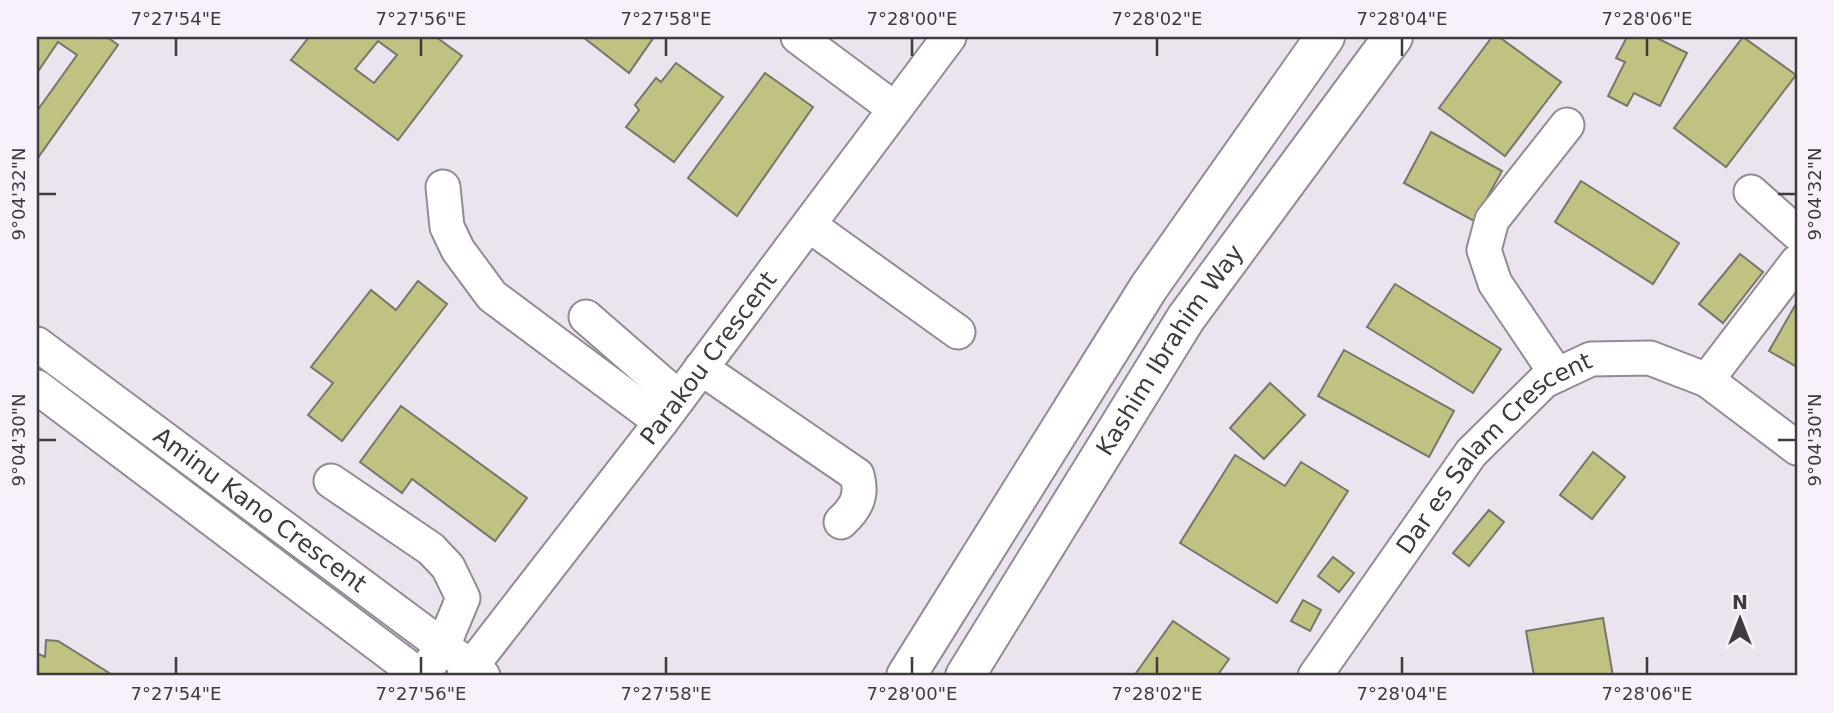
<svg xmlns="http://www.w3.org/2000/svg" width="1834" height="713" viewBox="0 0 1834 713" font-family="'DejaVu Sans',sans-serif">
<rect width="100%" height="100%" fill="#ebe3ee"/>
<g fill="#c1c281" stroke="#76766b" stroke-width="2" fill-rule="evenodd">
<polygon points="37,37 107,37 118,45 37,159 37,111 77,55 58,42 37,73"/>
<path d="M309,37H436L462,56L398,140L291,60ZM378,41L397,55L374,83L355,69Z"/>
<polygon points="583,37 654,37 629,73"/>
<polygon points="1492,37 1499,37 1561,82 1505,156 1439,108"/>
<polygon points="1627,37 1655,37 1687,53 1660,106 1634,93 1627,106 1608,96 1625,62 1616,58"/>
<polygon points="1743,37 1796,75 1726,167 1674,128"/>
<polygon points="676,63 723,97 674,162 626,127 639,110 635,105 656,78 661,82"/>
<polygon points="765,73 813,107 737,216 688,178"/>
<polygon points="1431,132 1502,171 1474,221 1404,183"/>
<polygon points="1581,181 1679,243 1653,284 1555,222"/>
<polygon points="1740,254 1763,272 1723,323 1699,304"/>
<polygon points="418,281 447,304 342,441 308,415 333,383 311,367 371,290 396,310"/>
<polygon points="1395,284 1501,349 1473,393 1367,327"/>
<polygon points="1797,302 1797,367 1769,351"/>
<polygon points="1344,350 1454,411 1429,457 1318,396"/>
<polygon points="1270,383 1305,415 1264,459 1230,428"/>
<polygon points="401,406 527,498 495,541 412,479 402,493 360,462"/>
<polygon points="1593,452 1625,477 1592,519 1560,495"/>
<polygon points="1235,455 1285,486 1301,462 1348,491 1277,603 1180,543"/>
<polygon points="1489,510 1504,522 1469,566 1453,553"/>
<polygon points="1333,557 1354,573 1339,592 1318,576"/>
<polygon points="1303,600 1321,610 1310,631 1291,621"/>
<polygon points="1603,618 1613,676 1534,676 1526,631"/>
<polygon points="1173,621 1229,659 1217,676 1134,676"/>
<polygon points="46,640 58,641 114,676 37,676 37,653 45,657"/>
</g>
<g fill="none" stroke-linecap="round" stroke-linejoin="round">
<defs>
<g id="minor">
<polyline points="798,37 895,109"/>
<polyline points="443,187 447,227 458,250 492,296 661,422"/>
<polyline points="1751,192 1797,233"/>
<polyline points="809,225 958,332"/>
<polyline points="586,317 679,398"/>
<path id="s1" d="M37,344L483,676"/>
<path d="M701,368L857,475C863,496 856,508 841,522"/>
<polyline points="1557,375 1495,283 1484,250 1492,220 1567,125"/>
<polyline points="1707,380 1797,262"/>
<polyline points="37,387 420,676"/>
<polyline points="331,481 431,549 448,567 463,598 443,646 431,663"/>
<path id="s2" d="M464,676L661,422L949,37"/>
<path id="s3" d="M1315,676L1471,453L1544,381L1591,359L1650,358L1707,380L1797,448"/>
</g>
<g id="major">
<polyline points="906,676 1149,287 1325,37"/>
<path id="s4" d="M965,676L1186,318L1393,37"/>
</g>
</defs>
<use href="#minor" stroke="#928a95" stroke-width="37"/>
<use href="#major" stroke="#928a95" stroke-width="42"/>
<use href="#minor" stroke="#fff" stroke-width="33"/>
<use href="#major" stroke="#fff" stroke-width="38"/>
</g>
<path fill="none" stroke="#3e3b3f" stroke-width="2.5" d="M176,38V56M421,38V56M666,38V56M912,38V56M1157,38V56M1402,38V56M1647,38V56M38,194H56M1778,194H1796M38,440H56M1778,440H1796M176,657V674M421,657V674M666,657V674M912,657V674M1157,657V674M1402,657V674M1647,657V674"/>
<g text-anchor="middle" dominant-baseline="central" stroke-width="5" stroke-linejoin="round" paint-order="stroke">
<g font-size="24" fill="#3e3b3f" stroke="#f8f0fb">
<text stroke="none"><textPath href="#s4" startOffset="385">Kashim Ibrahim Way</textPath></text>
<text stroke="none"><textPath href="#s2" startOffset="401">Parakou Crescent</textPath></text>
<text stroke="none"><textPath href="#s3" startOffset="289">Dar es Salam Crescent</textPath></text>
<text stroke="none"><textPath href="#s1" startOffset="278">Aminu Kano Crescent</textPath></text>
</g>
</g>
<rect width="1834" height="713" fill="none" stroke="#f8f0fb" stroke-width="77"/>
<g transform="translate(1740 619)" stroke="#f8f0fb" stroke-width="5" paint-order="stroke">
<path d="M0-5L12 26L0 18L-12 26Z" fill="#3e3b3f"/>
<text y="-10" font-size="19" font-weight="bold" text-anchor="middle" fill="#3e3b3f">N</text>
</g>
<rect x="38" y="38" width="1758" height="636" fill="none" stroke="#3e3b3f" stroke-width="2.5"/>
<g font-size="18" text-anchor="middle" fill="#3e3b3f">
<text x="176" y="25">7°27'54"E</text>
<text x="421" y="25">7°27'56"E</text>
<text x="666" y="25">7°27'58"E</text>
<text x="912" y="25">7°28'00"E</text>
<text x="1157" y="25">7°28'02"E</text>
<text x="1402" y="25">7°28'04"E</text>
<text x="1647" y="25">7°28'06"E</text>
<text transform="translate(19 194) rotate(-90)" y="6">9°04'32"N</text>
<text transform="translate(1815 194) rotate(-90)" y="6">9°04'32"N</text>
<text transform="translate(19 440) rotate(-90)" y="6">9°04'30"N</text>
<text transform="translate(1815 440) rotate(-90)" y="6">9°04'30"N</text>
<text x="176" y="700">7°27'54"E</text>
<text x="421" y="700">7°27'56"E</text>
<text x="666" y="700">7°27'58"E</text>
<text x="912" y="700">7°28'00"E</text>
<text x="1157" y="700">7°28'02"E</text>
<text x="1402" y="700">7°28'04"E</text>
<text x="1647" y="700">7°28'06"E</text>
</g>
</svg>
